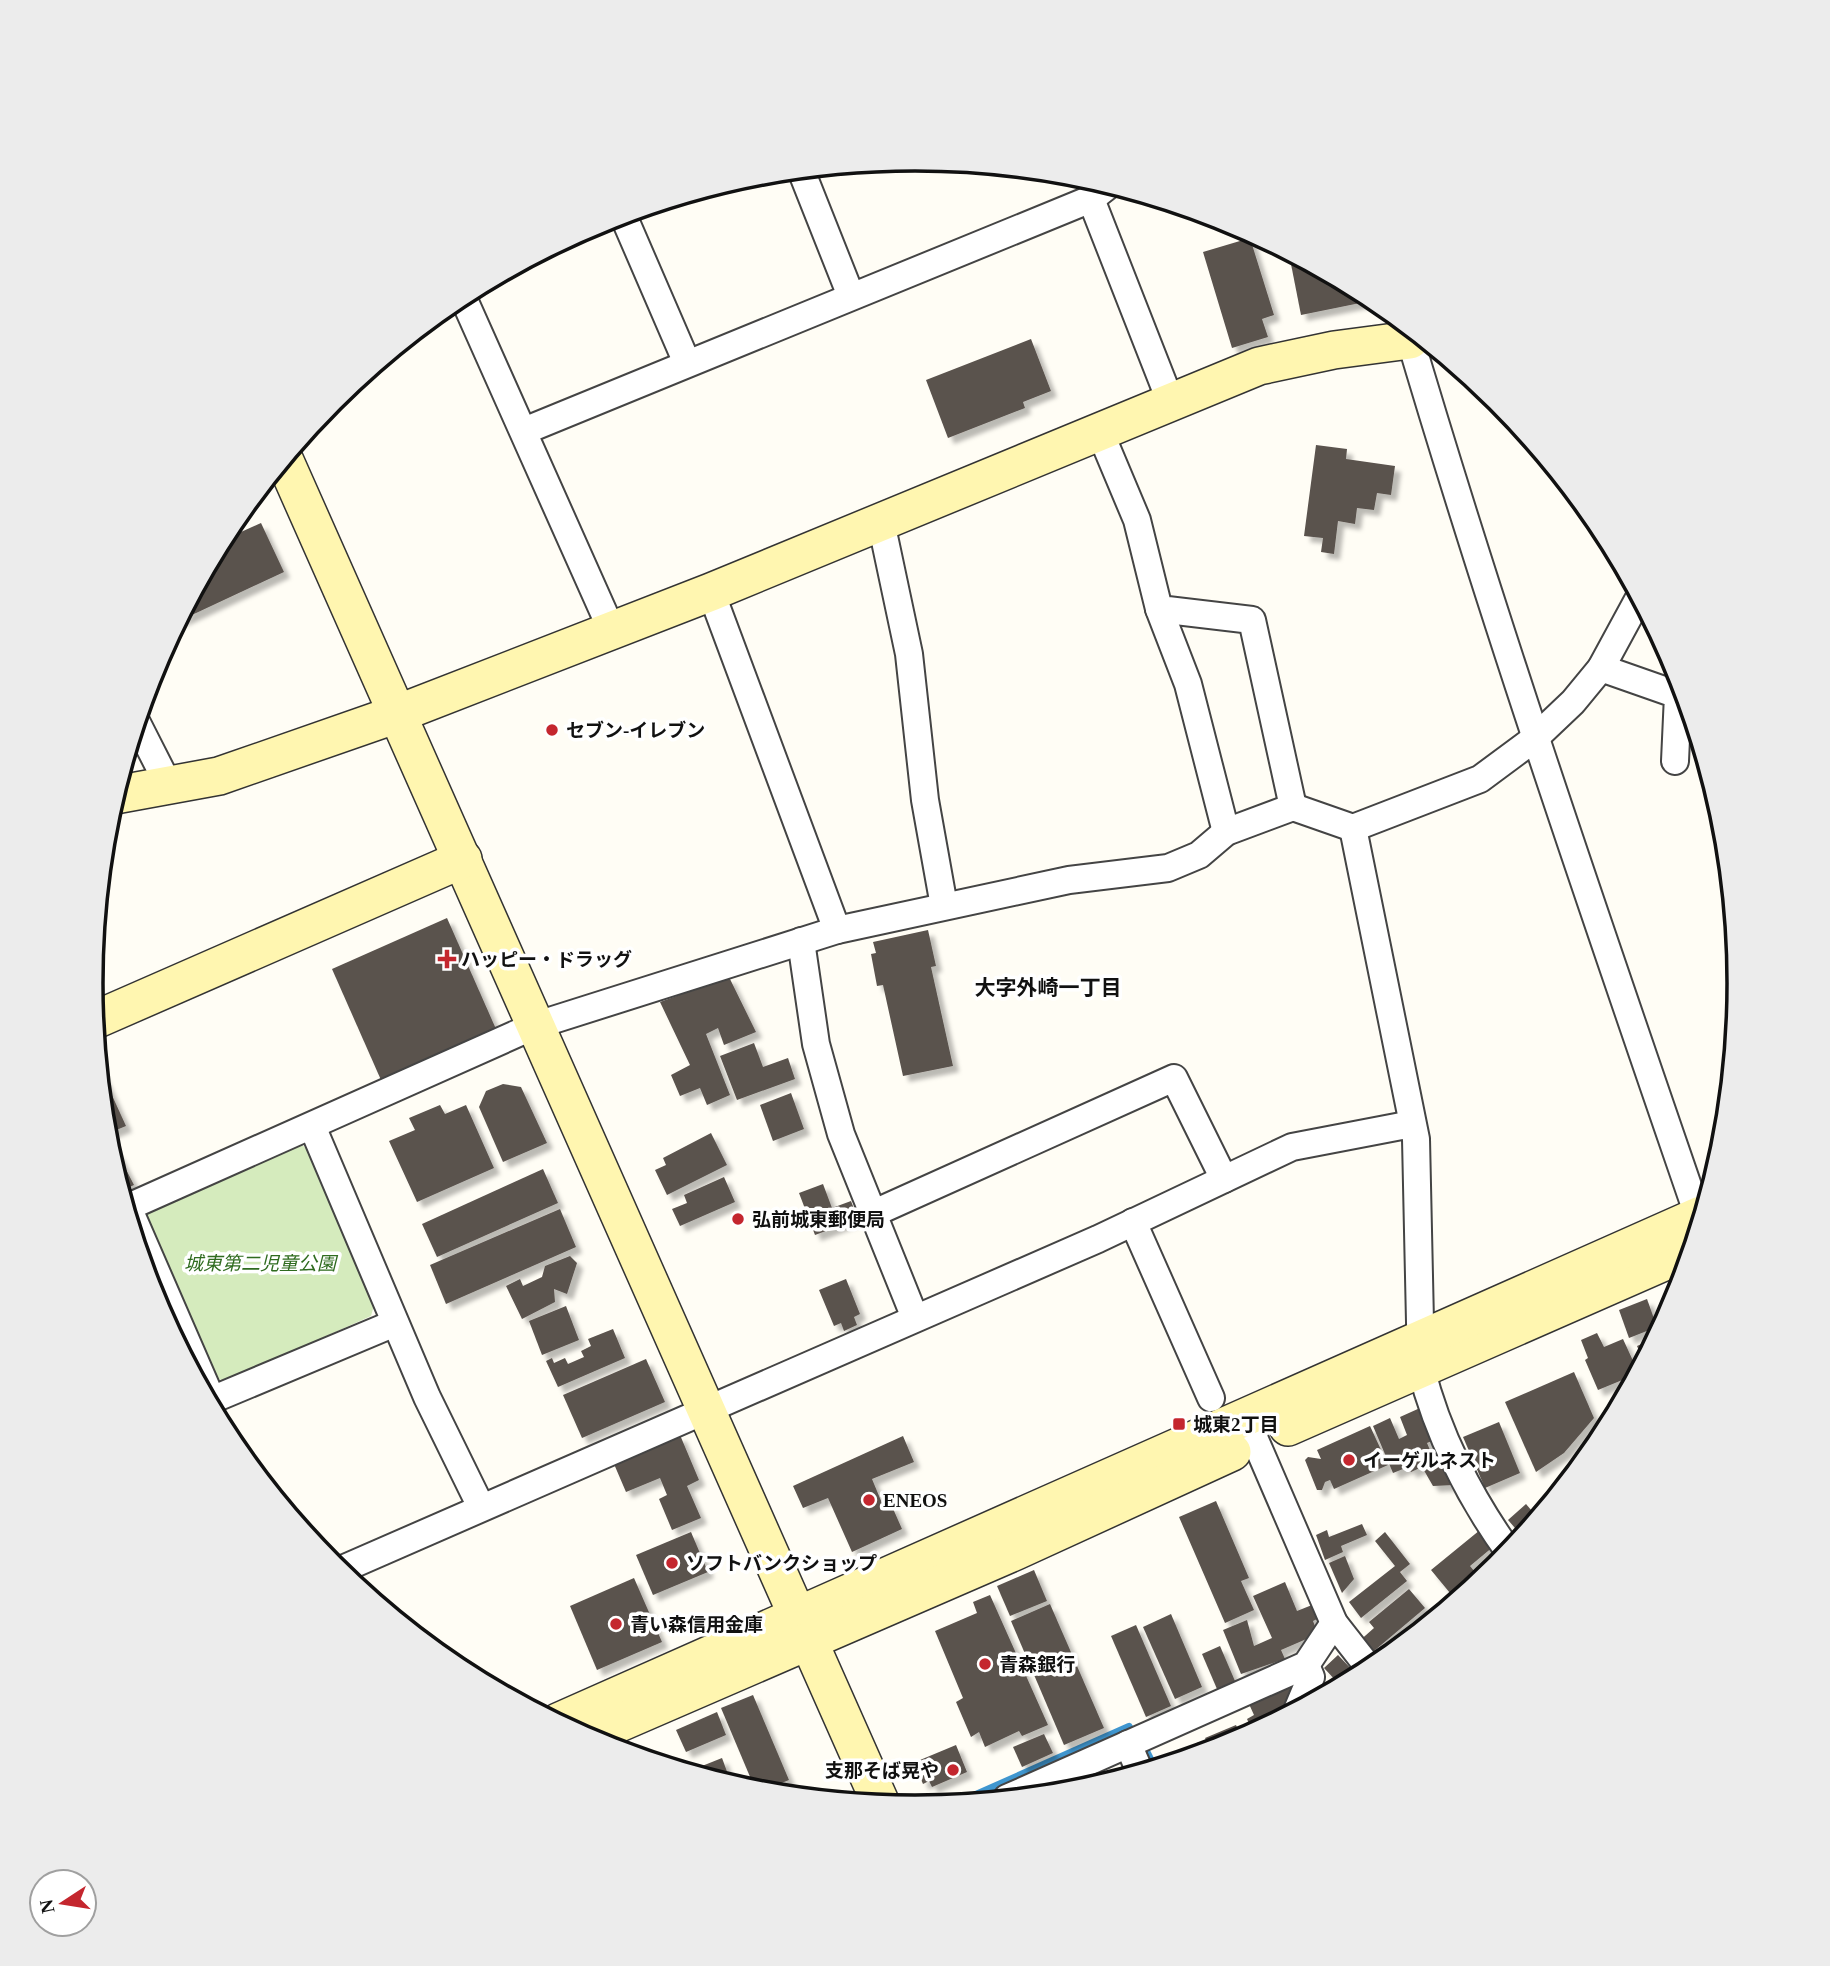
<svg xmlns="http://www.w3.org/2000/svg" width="1830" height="1966" viewBox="0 0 1830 1966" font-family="'Times New Roman','Noto Sans JP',serif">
<defs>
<filter id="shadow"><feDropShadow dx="6" dy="6" stdDeviation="2" flood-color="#0004"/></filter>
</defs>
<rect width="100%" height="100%" fill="#fffdf5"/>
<polygon fill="#d5ebbd" points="302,1145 311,1152 375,1302 371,1316 226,1381 210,1377 145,1225 149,1210"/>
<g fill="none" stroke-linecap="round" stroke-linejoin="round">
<g stroke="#3f96cf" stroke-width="8">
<polyline points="1147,1753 1154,1767"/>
<polyline points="958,1803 1129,1727"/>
</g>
</g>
<g fill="#5a524d" filter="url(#shadow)">
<polygon points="1250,238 1274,315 1262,319 1268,337 1232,348 1203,252"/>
<polygon points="1297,258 1373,298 1375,300 1301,315 1290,259"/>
<polygon points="1031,339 1051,391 1023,402 1025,408 948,438 926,380"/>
<polygon points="1316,445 1347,449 1346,459 1395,466 1391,495 1377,493 1374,510 1357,508 1355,524 1338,521 1334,554 1321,552 1323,538 1304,536"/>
<polygon points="261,523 284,572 179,621 221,541"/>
<polygon points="447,918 496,1029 381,1080 332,969"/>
<polygon points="928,930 936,966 931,967 953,1066 903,1076 883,985 877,986 871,954 876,953 873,942"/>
<polygon points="729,977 756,1032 724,1045 718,1028 706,1034 730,1095 707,1105 700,1088 680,1096 671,1075 690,1065 660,1002"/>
<polygon points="754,1043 763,1067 788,1058 795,1079 737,1100 720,1056"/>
<polygon points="100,1069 126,1126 109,1133 105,1124"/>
<polygon points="503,1084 521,1087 547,1143 503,1162 479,1107 486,1091"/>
<polygon points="791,1093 804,1129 773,1141 760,1105"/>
<polygon points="440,1105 445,1114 466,1105 494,1168 417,1202 389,1141 415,1130 409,1118"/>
<polygon points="711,1133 727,1165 667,1195 655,1170 666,1165 663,1158"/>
<polygon points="117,1152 134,1185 121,1191 110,1155"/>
<polygon points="543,1169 558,1203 437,1257 422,1224"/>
<polygon points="724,1177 735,1202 680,1226 672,1209 687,1203 684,1195"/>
<polygon points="823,1184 832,1208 851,1201 858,1219 815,1235 799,1193"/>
<polygon points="560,1209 576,1247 446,1304 430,1265"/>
<polygon points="570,1256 577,1263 567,1294 554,1289 555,1302 522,1319 506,1286 520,1279 523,1286 542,1277 545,1266"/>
<polygon points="846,1279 860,1314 854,1317 857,1325 844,1331 841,1323 834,1326 819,1290"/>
<polygon points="1647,1299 1657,1327 1629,1338 1619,1310"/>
<polygon points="566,1306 579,1340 542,1355 529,1321"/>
<polygon points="613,1329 625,1358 558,1387 546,1361 552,1358 554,1363 565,1358 568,1364 584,1357 581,1351 591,1346 588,1339"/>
<polygon points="1660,1330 1655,1339 1643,1360 1637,1346 1648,1341 1646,1336"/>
<polygon points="1597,1333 1604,1347 1623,1339 1634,1363 1637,1362 1639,1367 1633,1379 1632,1376 1598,1390 1585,1360 1588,1358 1581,1340"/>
<polygon points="646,1359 665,1402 582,1438 563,1395"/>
<polygon points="1574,1372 1594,1418 1564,1453 1536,1472 1505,1402"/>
<polygon points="1420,1408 1434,1440 1427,1443 1435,1462 1443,1459 1454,1485 1433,1486 1422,1467 1411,1472 1408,1467 1393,1473 1373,1426 1390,1418 1399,1439 1407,1435 1400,1417"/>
<polygon points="1499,1422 1520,1473 1485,1488 1463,1437"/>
<polygon points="1370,1426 1388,1465 1334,1489 1330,1480 1325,1482 1322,1490 1317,1490 1305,1460 1308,1457 1321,1459 1317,1450"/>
<polygon points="680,1435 699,1480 687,1486 701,1518 672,1530 659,1499 667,1495 660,1478 626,1492 614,1464"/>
<polygon points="903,1436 914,1462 872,1479 884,1508 891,1504 902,1529 852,1552 828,1498 803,1508 793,1486"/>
<polygon points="1571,1474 1572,1475 1548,1505 1542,1498"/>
<polygon points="1216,1501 1249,1578 1241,1581 1254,1610 1225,1623 1179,1517"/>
<polygon points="1526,1504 1537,1517 1522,1536 1508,1520"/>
<polygon points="1362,1524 1367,1535 1341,1546 1343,1552 1325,1560 1316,1535 1327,1530 1329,1537"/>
<polygon points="1480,1530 1494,1546 1470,1566 1475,1572 1450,1593 1431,1570"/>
<polygon points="691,1532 708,1572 653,1595 636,1555"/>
<polygon points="1385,1532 1410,1564 1400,1572 1407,1581 1361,1618 1349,1602 1395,1566 1375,1541"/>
<polygon points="1345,1556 1354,1579 1342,1593 1329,1563"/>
<polygon points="1034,1570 1047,1601 1010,1616 997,1586"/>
<polygon points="634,1578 662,1642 597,1670 570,1606"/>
<polygon points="1285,1582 1297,1611 1317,1603 1323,1616 1313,1621 1318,1634 1281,1650 1285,1659 1241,1674 1223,1630 1247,1620 1254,1646 1272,1638 1253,1596"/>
<polygon points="1409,1589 1425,1608 1368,1656 1357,1643 1374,1628 1369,1622"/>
<polygon points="990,1595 1048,1725 1022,1736 1019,1731 985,1747 979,1732 971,1737 956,1702 963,1698 935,1631 977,1613 973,1602"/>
<polygon points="1050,1604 1104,1728 1064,1745 1011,1621"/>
<polygon points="1171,1614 1202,1687 1175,1699 1143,1627"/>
<polygon points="1136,1625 1171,1706 1146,1717 1111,1636"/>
<polygon points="1396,1640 1401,1645 1383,1660 1379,1655"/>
<polygon points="1220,1646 1235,1681 1217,1689 1202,1654"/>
<polygon points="1338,1655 1354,1672 1347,1679 1349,1681 1332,1690 1338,1683 1324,1668"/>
<polygon points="1296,1683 1289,1709 1274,1716 1275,1720 1260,1728 1258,1725 1251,1728 1247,1719 1254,1715 1249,1704"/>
<polygon points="753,1695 789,1780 759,1792 756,1791 721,1708"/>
<polygon points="717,1712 726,1735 686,1752 676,1730"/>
<polygon points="1236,1725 1242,1738 1211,1750 1205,1738"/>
<polygon points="1044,1734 1053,1753 1022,1767 1013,1747"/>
<polygon points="1199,1742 1204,1752 1184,1758 1181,1751"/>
<polygon points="956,1745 967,1772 932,1787 929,1781 923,1784 920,1777 926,1774 920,1760"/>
<polygon points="722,1758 732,1785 699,1775 697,1768"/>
<polygon points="1104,1771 1108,1781 1091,1786 1088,1777"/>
</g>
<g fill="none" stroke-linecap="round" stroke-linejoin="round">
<defs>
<g id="street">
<polyline points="801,170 851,296"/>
<polyline points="1091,199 1171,403"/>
<polyline points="623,215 687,363"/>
<polyline points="462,295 612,631"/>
<path d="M1406,325C1495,627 1598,924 1700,1221"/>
<polyline points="524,431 1091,199 1109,185"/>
<polyline points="1100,432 1137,520 1159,609 1252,620 1293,807"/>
<polyline points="881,522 909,654 925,800 944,906"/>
<polyline points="711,592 837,930"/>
<polyline points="1159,609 1188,684 1226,832"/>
<polyline points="1601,668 1678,695 1675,761"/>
<polyline points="137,723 169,786"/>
<path d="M1353,828L1416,1139L1421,1368C1437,1433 1470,1498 1509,1552"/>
<polyline points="801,941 816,1044 841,1134 915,1318"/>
<polyline points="312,1126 427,1397 481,1507"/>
<polyline points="128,1207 212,1400"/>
<polyline points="126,1208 534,1026 837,930 1069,880 1168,868 1199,855 1226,832 1293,807 1353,828 1480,779 1534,739 1573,702 1601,668 1639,598"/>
<polyline points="872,1214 1174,1078 1224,1179"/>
<polyline points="1133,1222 1211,1398"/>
<polyline points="209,1401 395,1323"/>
<polyline points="1246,1419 1334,1623 1370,1669"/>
<polyline points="338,1571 1098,1239 1292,1147 1412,1124"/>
<polyline points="1298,1708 1311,1677 1306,1665"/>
<polyline points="1128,1744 1140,1772"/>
<polyline points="1007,1798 1306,1665 1334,1623"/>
</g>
<g id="secondary">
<polyline points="284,459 881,1804"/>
<polyline points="115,795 219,776 397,714 711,592 1259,366 1334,350 1410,340"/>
<polyline points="95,1020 463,859"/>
<polyline points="1288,1427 1691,1250"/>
<polyline points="558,1722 1701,1215"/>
<polyline points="587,1737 1016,1551 1232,1452"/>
</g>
</defs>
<use href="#street" stroke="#444" stroke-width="30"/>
<use href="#secondary" stroke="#333" stroke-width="40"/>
<use href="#street" stroke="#fff" stroke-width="26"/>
<use href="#secondary" stroke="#fff6b0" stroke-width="37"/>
</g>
<g fill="#c4262e" stroke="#fff" stroke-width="2.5">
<circle cx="552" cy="730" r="7"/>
<path d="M443.5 948.5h7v7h7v7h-7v7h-7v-7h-7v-7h7z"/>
<circle cx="738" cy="1219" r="7"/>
<rect x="1172" y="1417" width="14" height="14" rx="3.5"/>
<circle cx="1349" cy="1460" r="7"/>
<circle cx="869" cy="1500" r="7"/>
<circle cx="672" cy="1563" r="7"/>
<circle cx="616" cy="1624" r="7"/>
<circle cx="985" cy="1664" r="7"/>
<circle cx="953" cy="1770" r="7"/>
</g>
<g text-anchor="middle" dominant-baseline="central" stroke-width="7" stroke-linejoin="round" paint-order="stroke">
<g font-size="19" font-weight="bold" fill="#111" stroke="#fff" text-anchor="start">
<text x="566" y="730">セブン-イレブン</text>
<text x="461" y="959">ハッピー・ドラッグ</text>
<text x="752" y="1219">弘前城東郵便局</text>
<text x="1193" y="1424">城東2丁目</text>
<text x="1363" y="1460">イーゲルネスト</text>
<text x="883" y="1500">ENEOS</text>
<text x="686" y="1563">ソフトバンクショップ</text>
<text x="630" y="1624">青い森信用金庫</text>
<text x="999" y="1664">青森銀行</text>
<text x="939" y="1770" text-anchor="end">支那そば晃や</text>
</g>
<g font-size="19" font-style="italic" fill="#2f6b1f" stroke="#fff">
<text x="260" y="1263">城東第二児童公園</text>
</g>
<g font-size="21" font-weight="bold" fill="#111" stroke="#fff">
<text x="1048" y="988">大字外崎一丁目</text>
</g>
</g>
<path d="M0 0H1830V1966H0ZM103 983a812 812 0 1 1 1624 0a812 812 0 1 1-1624 0Z" fill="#ececec" fill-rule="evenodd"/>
<path fill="none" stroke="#111" stroke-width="3.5" d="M103 983a812 812 0 1 1 1624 0a812 812 0 1 1-1624 0Z"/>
<g transform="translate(63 1903) rotate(258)"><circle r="33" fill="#ffffff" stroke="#a0a0a0" stroke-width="2"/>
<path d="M0-5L12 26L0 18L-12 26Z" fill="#c4262e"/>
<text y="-10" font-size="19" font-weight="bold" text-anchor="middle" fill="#111111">N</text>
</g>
</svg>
